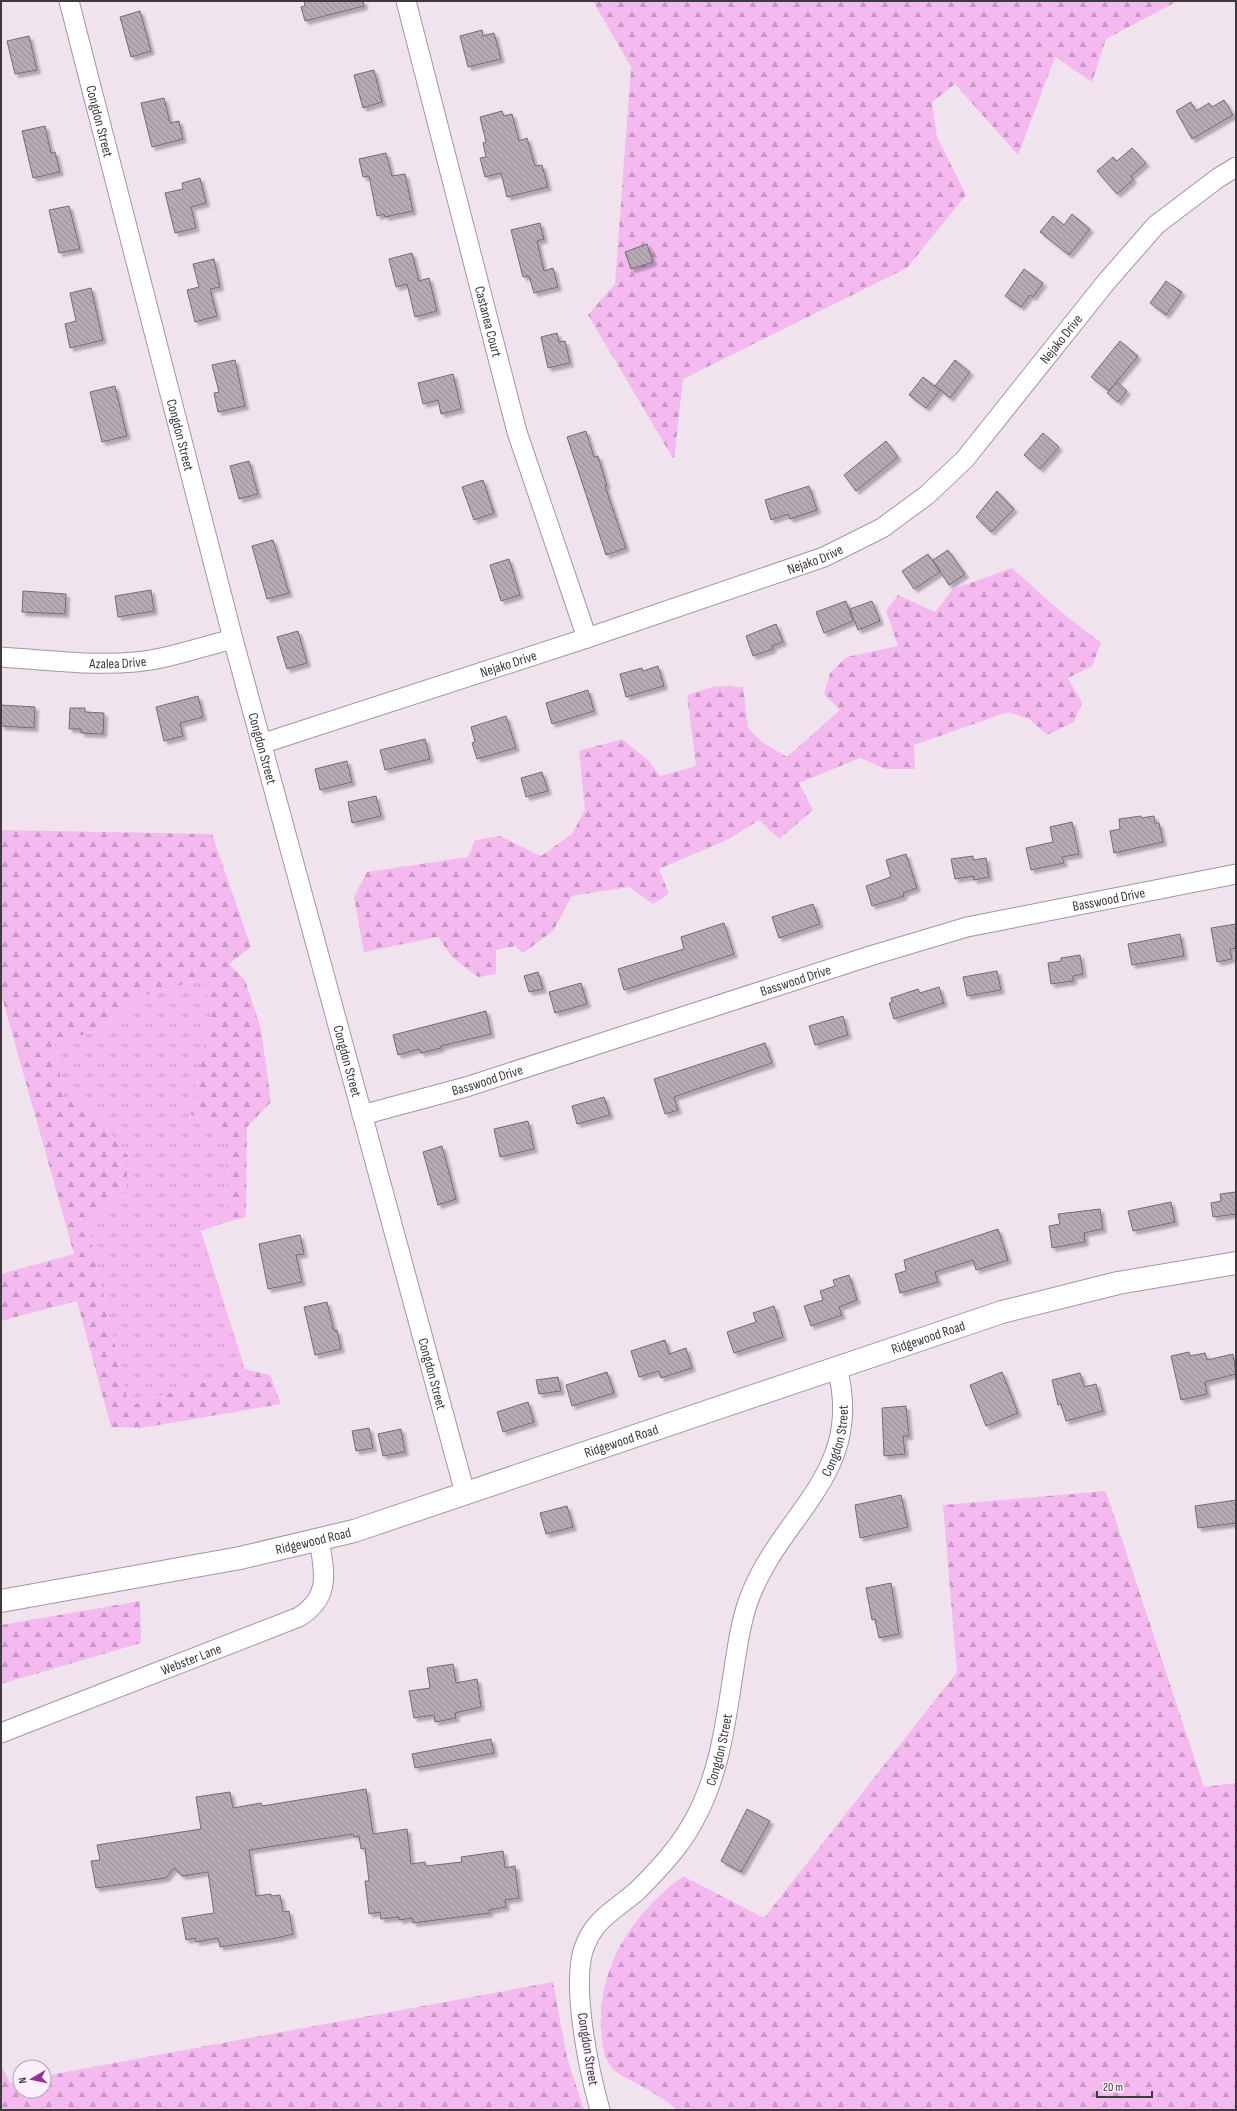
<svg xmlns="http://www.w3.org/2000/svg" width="1237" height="2111" viewBox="0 0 1237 2111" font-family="'Sofia Sans Condensed',sans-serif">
<defs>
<pattern id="grass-tufts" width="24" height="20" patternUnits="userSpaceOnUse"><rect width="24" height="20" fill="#f4baf0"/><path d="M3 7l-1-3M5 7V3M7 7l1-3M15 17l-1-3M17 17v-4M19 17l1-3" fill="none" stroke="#c798c4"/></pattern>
<pattern id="forest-firs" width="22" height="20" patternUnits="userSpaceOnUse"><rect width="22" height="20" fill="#f4baf0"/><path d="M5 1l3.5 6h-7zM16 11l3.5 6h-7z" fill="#c798c4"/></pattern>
<pattern id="building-back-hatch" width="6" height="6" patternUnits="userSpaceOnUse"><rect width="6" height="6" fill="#b6aab4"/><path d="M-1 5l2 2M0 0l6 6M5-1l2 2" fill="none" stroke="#958b94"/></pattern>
<filter id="shadow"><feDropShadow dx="3.5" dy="3.5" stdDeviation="1" flood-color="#0004"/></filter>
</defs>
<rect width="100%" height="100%" fill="#f0e3ee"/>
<polygon fill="url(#grass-tufts)" points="203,979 212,1009 190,1114 226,1133 227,1222 201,1231 245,1369 129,1406 87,1223 126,1193 93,1110 64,1097 54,1038 95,1033 142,996"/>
<g fill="url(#forest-firs)">
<polygon points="593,1 1175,1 1174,3 1106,39 1092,82 1055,57 1018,155 955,84 932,102 937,137 966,195 907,268 683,379 674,460 588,315 615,284 631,67"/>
<polygon points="1012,568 1060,611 1101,643 1092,666 1068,678 1082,703 1074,722 1047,735 1029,719 1008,712 914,745 915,769 886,769 860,758 799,783 813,810 779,839 759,820 729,839 659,869 669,894 653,904 629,887 572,896 553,931 523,953 515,946 496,950 496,974 478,977 452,957 438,937 364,952 354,897 367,872 468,857 475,840 500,836 541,856 572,834 585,810 579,751 622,739 648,760 660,776 696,766 687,695 716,686 743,687 748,728 762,742 787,757 840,710 824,694 830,673 847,657 898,646 886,611 898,595 935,612 953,589"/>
<polygon points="1,830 212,834 251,947 229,964 245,980 261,1029 271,1102 247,1127 246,1217 227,1222 226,1133 190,1114 212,1009 203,979 142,996 95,1033 54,1039 64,1097 93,1110 128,1156 126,1193 87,1223 129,1406 245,1369 270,1375 281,1404 141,1428 111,1427 77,1301 1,1321 1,1274 74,1254 1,994"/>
<path d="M1106,1491L1204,1787L1236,1783V2110H677C665,2099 650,2091 636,2083C628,2079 619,2075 613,2069C603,2059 602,2041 601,2028C598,1964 634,1913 683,1876L764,1918L957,1672L943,1505Z"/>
<polygon points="140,1601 141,1643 1,1684 1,1625"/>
<polygon points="553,1982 567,2057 584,2110 1,2110 1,2065 10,2083 20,2081 20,2091 44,2091 44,2076"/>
</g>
<g fill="url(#building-back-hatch)" stroke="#766b75" filter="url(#shadow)">
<polygon points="304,1 363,1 364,6 305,21 301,7 305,6"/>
<polygon points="140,11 151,51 131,57 120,17"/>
<polygon points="482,30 483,36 494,33 501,59 468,67 460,36"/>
<polygon points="29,36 37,70 15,74 7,41"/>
<polygon points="374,70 382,102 363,108 354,75"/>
<polygon points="164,98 170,123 179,121 183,139 152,147 141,103"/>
<polygon points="1224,100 1233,115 1192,139 1176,111 1191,102 1196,111 1209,103 1212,107"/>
<polygon points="502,111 504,116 512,114 519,141 527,138 535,166 542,165 548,187 507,197 501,173 485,177 480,158 486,157 483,143 486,142 480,117"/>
<polygon points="45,126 51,153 55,152 60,172 33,178 22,131"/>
<polygon points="1132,148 1146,163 1131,176 1133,180 1117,194 1097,171 1113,157 1117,161"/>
<polygon points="386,153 392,176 405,174 413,211 385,217 384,214 377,216 369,176 363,177 359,159"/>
<polygon points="200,178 206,203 191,207 196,228 175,233 165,193 183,189 182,183"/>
<polygon points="69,206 80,249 59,253 49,210"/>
<polygon points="1072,214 1090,229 1069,255 1040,232 1053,216 1064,225"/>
<polygon points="540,223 544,239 537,241 544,271 553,268 558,287 534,293 529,276 523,277 511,230"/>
<polygon points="647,244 653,262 631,269 625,252"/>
<polygon points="412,253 419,281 429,278 437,311 415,317 407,284 396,287 389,259"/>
<polygon points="214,259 220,287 210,289 217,316 195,322 187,290 199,287 193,264"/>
<polygon points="1024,269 1043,283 1033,297 1030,295 1021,307 1005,296"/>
<polygon points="1166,281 1182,292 1166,315 1150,303"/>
<polygon points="91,288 103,340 70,348 65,324 76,321 70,293"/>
<polygon points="557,333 559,342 565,341 570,363 548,368 541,337"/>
<polygon points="1120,341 1138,356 1109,391 1091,377"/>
<polygon points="235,360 245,406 218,412 214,393 219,392 212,365"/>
<polygon points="955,360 970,372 950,398 935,386"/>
<polygon points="453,374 461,409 441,414 438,400 423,404 418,383"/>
<polygon points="923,377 940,390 926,408 909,395"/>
<polygon points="1117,382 1127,391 1118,402 1107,393"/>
<polygon points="115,386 127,436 102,442 90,392"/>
<polygon points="586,431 594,457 598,456 607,486 605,486 626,548 606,555 567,437"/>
<polygon points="1043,433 1059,447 1040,469 1024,455"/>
<polygon points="886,441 898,457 856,491 844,475"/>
<polygon points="249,461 258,494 239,499 230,466"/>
<polygon points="483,480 494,513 474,520 462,487"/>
<polygon points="809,486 817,510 790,519 788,514 771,520 765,500"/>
<polygon points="997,491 1014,509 991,532 976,517"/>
<polygon points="273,540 289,593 267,599 252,546"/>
<polygon points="948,550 965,574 949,585 933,560"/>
<polygon points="928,554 940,572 914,589 902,571"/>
<polygon points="509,559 520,595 501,601 490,565"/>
<polygon points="151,590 154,611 118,617 115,596"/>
<polygon points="23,591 66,594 65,614 22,612"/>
<polygon points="846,601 853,621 824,633 816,612"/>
<polygon points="872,601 880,621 858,630 850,609"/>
<polygon points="776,624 783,642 772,646 773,649 753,656 746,636"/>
<polygon points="298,631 307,663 287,669 277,637"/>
<polygon points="658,666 664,686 626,697 620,674 642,668 643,671"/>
<polygon points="588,690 594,711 552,724 546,703"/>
<polygon points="198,696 203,717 180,723 183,736 164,741 156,707"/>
<polygon points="1,705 35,707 34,728 1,726"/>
<polygon points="70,708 85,708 85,712 104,713 103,734 81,733 81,729 69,729"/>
<polygon points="506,716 516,748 477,759 472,743 475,742 471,727"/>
<polygon points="425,739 430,759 385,770 380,750"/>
<polygon points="347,761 352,782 320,790 315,769"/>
<polygon points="542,772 548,791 526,797 521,778"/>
<polygon points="376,796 381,816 352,823 348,802"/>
<polygon points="1141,816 1141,818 1154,816 1155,823 1159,823 1163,842 1114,853 1110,831 1120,829 1119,819"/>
<polygon points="1072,822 1079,854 1062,857 1064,863 1031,870 1026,848 1053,842 1050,827"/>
<polygon points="906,854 917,888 903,893 904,896 872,906 866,886 891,877 886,860"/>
<polygon points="973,856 973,860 986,858 989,877 974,880 974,876 955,879 951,859"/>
<polygon points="813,904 820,924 779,938 772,917"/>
<polygon points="724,923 734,954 624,990 618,969 684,949 681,937"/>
<polygon points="1236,924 1236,948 1230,949 1232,959 1217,962 1211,928"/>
<polygon points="1180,934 1184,956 1132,965 1128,944"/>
<polygon points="1080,955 1083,974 1073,976 1073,981 1051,984 1048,963 1061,961 1061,958"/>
<polygon points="997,971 1001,990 967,996 963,977"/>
<polygon points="538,972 543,989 529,992 524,976"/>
<polygon points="581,983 587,1004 555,1013 549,992"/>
<polygon points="939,987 944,1003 894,1019 889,1003 892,1002 891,998 918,989 920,993"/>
<polygon points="486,1011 491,1034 441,1046 441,1048 421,1053 419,1049 398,1055 393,1035"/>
<polygon points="843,1016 848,1035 815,1045 809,1026"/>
<polygon points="765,1043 772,1063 674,1097 678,1110 665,1114 654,1079"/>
<polygon points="604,1097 610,1115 577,1124 572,1106"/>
<polygon points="528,1121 534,1149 500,1157 494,1129"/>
<polygon points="442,1146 456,1199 438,1205 423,1152"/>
<polygon points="1236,1192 1236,1214 1213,1217 1211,1203 1221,1201 1220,1194"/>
<polygon points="1171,1202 1175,1222 1133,1231 1128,1211"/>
<polygon points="1100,1209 1103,1229 1084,1233 1085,1242 1052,1248 1049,1226 1060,1224 1058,1214"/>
<polygon points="998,1229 1008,1260 976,1270 973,1260 935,1272 938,1282 900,1293 895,1274 906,1271 904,1260"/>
<polygon points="300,1235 304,1254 296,1255 302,1282 268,1289 259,1244"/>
<polygon points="849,1275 857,1300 839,1307 842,1315 811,1326 804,1306 823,1300 820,1291 835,1286 833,1280"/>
<polygon points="327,1302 334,1331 337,1330 341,1349 315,1355 304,1307"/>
<polygon points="774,1306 783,1337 734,1353 727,1332 756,1322 753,1313"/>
<polygon points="665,1340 669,1354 686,1348 692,1368 661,1378 659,1371 639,1377 631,1351"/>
<polygon points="1189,1352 1190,1356 1205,1353 1207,1360 1233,1354 1236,1374 1205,1382 1207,1394 1181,1400 1171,1356"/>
<polygon points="607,1372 614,1393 572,1406 566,1385"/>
<polygon points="1002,1372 1018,1413 986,1426 970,1385"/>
<polygon points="1080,1373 1084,1387 1096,1384 1103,1411 1066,1421 1061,1404 1058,1405 1052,1380"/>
<polygon points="558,1377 561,1391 539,1394 536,1380"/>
<polygon points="528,1402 534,1422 503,1432 497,1412"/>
<polygon points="906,1406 909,1436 903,1436 905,1454 884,1456 882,1408"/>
<polygon points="369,1428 373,1448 356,1451 352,1431"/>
<polygon points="401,1429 405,1452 383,1456 378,1434"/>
<polygon points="901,1495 908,1527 860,1538 855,1505"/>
<polygon points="1236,1500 1236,1523 1198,1528 1195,1506"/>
<polygon points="567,1506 573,1527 546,1534 540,1513"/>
<polygon points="891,1583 899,1634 879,1638 875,1619 872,1620 866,1588"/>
<polygon points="453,1664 456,1683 477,1679 481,1707 455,1713 456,1718 435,1722 434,1715 414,1718 409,1691 430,1688 427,1668"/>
<polygon points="491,1739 494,1753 415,1768 412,1754"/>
<polygon points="366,1789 373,1834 407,1829 411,1864 425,1862 426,1866 462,1862 461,1857 503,1851 505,1868 515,1866 519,1898 505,1900 506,1907 489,1910 490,1913 413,1923 412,1918 399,1920 399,1917 381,1919 380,1912 369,1914 365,1881 369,1881 365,1848 361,1849 359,1836 354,1837 353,1834 249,1850 256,1896 271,1894 271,1896 280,1895 283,1912 289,1911 293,1934 277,1938 220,1947 218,1938 196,1942 195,1938 186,1940 182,1918 214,1913 208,1872 182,1876 174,1868 166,1878 96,1888 91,1861 100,1860 97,1845 201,1829 196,1797 230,1792 233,1808 261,1803 262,1806"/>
<polygon points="747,1809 770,1821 741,1872 721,1861"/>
</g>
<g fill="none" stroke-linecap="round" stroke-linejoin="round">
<defs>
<g id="minor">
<path id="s1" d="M69,1L233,639L465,1493"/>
<path id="s2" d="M406,1L517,432L587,638"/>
<path id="s3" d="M1,657C45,660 91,666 135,662C168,659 201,647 233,639"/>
<path id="s4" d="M261,744L587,638L824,557L882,528L927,495L965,459L1107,281L1156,225L1218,178L1236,167"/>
<path id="s5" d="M362,1115L466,1087L870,956L967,927L1236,874"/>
<path id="s6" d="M1,1733L299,1617C332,1596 324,1572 319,1539"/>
<path id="s7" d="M600,2110C589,2071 572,1990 583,1951C593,1919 614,1911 637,1891C657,1871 678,1849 692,1824C721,1774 726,1718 735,1662C738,1642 741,1621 748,1602C778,1515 866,1475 837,1368"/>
</g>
<g id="major">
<path id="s8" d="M1,1601L240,1558L354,1531L1002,1312L1118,1283L1236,1263"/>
</g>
</defs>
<use href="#minor" stroke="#a296a1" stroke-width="21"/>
<use href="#major" stroke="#a296a1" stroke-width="24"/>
<use href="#minor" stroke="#fff" stroke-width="19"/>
<use href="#major" stroke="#fff" stroke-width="22"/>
</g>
<g text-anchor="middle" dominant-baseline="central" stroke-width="3.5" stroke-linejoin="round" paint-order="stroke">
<g font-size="14" fill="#3e393d" stroke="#fdf0fc">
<text stroke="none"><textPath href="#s1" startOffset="124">Congdon Street</textPath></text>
<text stroke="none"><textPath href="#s2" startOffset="331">Castanea Court</textPath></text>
<text stroke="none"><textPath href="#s4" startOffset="920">Nejako Drive</textPath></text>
<text stroke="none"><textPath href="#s1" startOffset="448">Congdon Street</textPath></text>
<text stroke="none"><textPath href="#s4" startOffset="584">Nejako Drive</textPath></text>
<text stroke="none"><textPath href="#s3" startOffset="117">Azalea Drive</textPath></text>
<text stroke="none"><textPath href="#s4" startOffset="260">Nejako Drive</textPath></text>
<text stroke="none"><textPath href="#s1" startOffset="772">Congdon Street</textPath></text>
<text stroke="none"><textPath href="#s5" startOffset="778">Basswood Drive</textPath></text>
<text stroke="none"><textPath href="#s5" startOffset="454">Basswood Drive</textPath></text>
<text stroke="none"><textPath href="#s1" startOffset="1096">Congdon Street</textPath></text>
<text stroke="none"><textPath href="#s5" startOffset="130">Basswood Drive</textPath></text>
<text stroke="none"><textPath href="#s8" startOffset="966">Ridgewood Road</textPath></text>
<text stroke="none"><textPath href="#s1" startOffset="1420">Congdon Street</textPath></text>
<text stroke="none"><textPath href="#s7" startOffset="746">Congdon Street</textPath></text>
<text stroke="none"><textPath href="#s8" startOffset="642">Ridgewood Road</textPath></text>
<text stroke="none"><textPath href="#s8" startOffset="318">Ridgewood Road</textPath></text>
<text stroke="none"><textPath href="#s6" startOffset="204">Webster Lane</textPath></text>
<text stroke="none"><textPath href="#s7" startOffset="410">Congdon Street</textPath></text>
<text transform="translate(588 2049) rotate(81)">Congdon Street</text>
</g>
</g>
<rect width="1237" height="2111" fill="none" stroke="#3e393d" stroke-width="4"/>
<g transform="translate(32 2079) rotate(261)"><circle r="19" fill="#fdf0fc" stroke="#b1a7b0"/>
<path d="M0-3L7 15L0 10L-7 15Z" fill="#983195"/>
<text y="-6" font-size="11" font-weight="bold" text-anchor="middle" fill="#3e393d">N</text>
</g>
<path d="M1097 2091v6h55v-6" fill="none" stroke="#3e393d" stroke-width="2"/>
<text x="1103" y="2091" font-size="12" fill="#3e393d" stroke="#fdf0fc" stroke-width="3" paint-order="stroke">20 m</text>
</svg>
